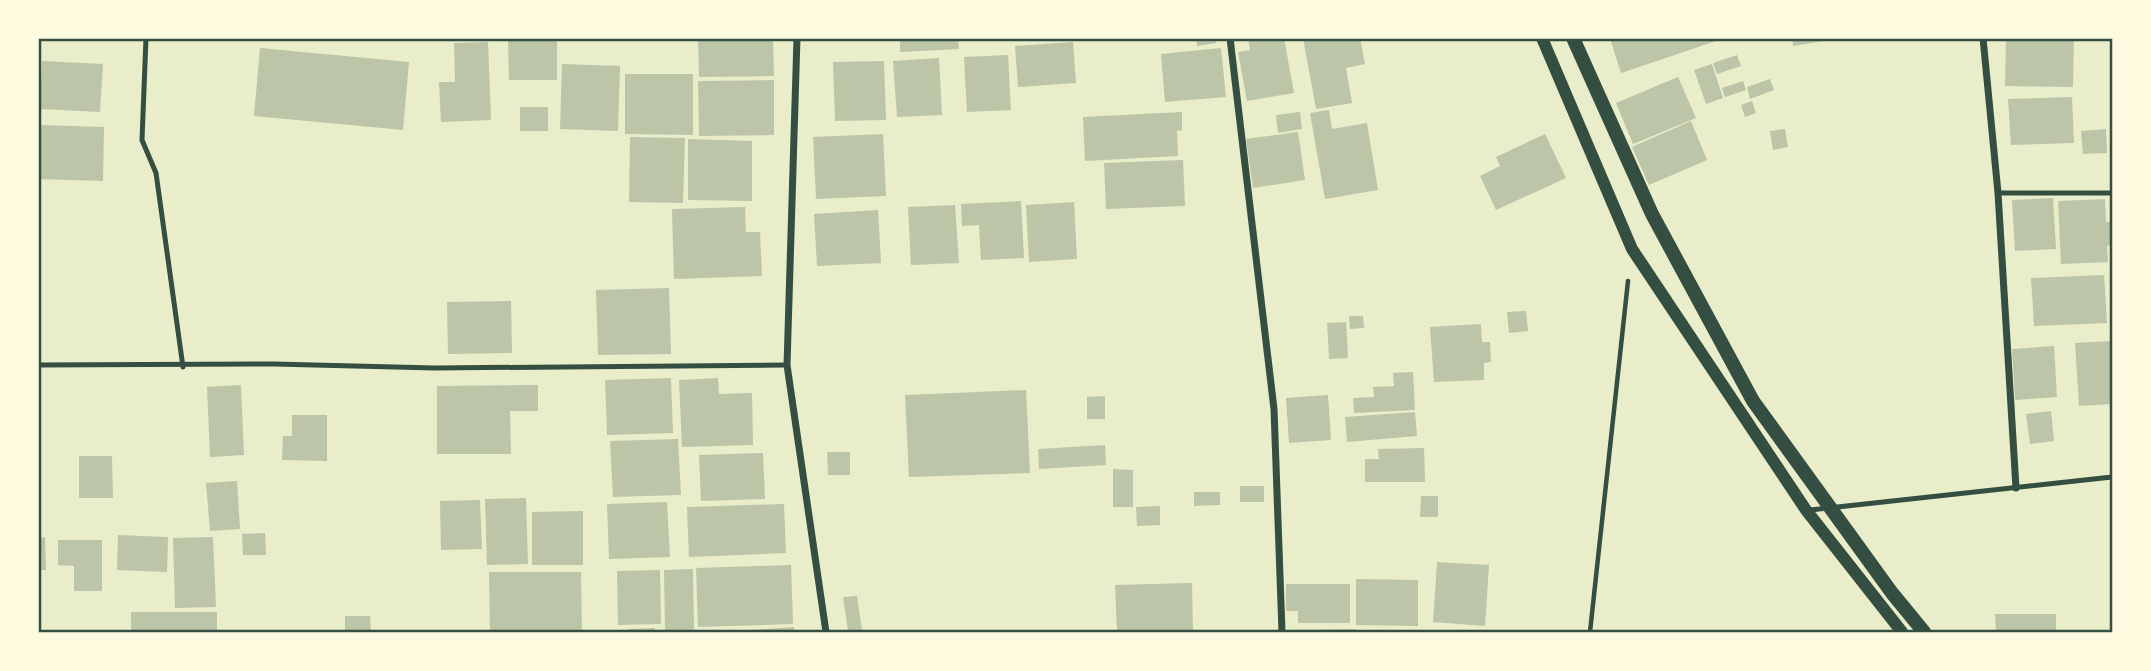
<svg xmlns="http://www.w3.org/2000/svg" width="2151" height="671" viewBox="0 0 2151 671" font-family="Inter,sans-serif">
<rect width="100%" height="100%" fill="#e9edc9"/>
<g fill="#bcc5a7">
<polygon points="508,38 557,38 557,80 509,80"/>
<polygon points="698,38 773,38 774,76 699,77"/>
<polygon points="900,38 958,38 959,49 900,52"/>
<polygon points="1196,38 1216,38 1216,43 1197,46"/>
<polygon points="1248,38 1284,38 1294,93 1247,101 1238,52 1250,50"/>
<polygon points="1303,38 1360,38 1365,64 1346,68 1352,103 1316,109"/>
<polygon points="1610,38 1722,38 1722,39 1621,73"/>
<polygon points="1792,38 1822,38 1823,41 1793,46"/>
<polygon points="2006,38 2074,38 2073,87 2005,86"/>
<polygon points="488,42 491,120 441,122 439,82 455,82 454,43"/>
<polygon points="1073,42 1076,83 1018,87 1015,46"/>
<polygon points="260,48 409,62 403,130 254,116"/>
<polygon points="1221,48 1226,97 1165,102 1161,54"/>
<polygon points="1008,55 1011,110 967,112 964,57"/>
<polygon points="1737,55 1741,66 1717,74 1713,63"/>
<polygon points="939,58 942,115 897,117 893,61"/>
<polygon points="42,61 103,64 100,112 40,109"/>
<polygon points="884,61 886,120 835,121 833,62"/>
<polygon points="562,64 620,66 618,131 560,129"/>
<polygon points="1712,64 1723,98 1706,104 1694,70"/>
<polygon points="625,74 693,74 693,135 625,134"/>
<polygon points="1678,77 1696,118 1633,144 1616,103"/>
<polygon points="1770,79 1774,90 1750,99 1747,87"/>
<polygon points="774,80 774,135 699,136 698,81"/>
<polygon points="1743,81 1746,90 1725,97 1722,88"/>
<polygon points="2072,97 2074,143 2011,145 2008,99"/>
<polygon points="1752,101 1756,113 1745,117 1741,105"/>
<rect x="520" y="107" width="28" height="24"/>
<polygon points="1329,110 1332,129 1367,123 1378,190 1325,199 1310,113"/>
<polygon points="1182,112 1182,130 1177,131 1178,156 1085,161 1083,117"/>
<polygon points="1300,112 1302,129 1278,133 1276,115"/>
<polygon points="1691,121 1707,160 1649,185 1632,147"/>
<polygon points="38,125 104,127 103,181 38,179"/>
<polygon points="1785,129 1788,147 1773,150 1770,131"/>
<polygon points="2106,129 2107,153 2083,154 2081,131"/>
<polygon points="1298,132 1305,180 1253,188 1246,139"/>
<polygon points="883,134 886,196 816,199 813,137"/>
<polygon points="1545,134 1566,178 1496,210 1480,176 1500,166 1496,157"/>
<polygon points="630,137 685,138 683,203 629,202"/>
<polygon points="688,139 752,141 752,201 688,200"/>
<polygon points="1183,160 1185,206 1106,209 1104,163"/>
<polygon points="2053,198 2056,249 2015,251 2012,200"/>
<polygon points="2105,199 2106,222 2112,222 2112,245 2107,246 2108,262 2061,264 2058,201"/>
<polygon points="1021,201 1024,258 981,260 979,225 962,226 961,204"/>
<polygon points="1074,202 1077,259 1029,262 1026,205"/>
<polygon points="955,205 959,263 911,265 908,207"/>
<polygon points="745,207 746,232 760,232 762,276 674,279 672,209"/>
<polygon points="878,210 881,263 817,266 814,214"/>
<polygon points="2104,275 2107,323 2034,326 2031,278"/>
<polygon points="669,288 671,354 598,355 596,290"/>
<polygon points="511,301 512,353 448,354 447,302"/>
<polygon points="1526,311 1528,331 1509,333 1507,312"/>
<polygon points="1349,316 1363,316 1364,328 1350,329"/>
<polygon points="1346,322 1348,358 1329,359 1327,323"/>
<polygon points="1481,324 1482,342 1490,342 1491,362 1484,363 1484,380 1434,382 1430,327"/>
<polygon points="2112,341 2112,404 2079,406 2075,343"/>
<polygon points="2054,346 2057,397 2015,400 2012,349"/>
<polygon points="1413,372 1415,410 1354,413 1353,398 1374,397 1373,387 1394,386 1393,373"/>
<polygon points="671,378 673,433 607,435 605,380"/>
<polygon points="718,378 719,394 752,393 753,445 682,447 679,380"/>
<polygon points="241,385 244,455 210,457 207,387"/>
<polygon points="538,385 538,411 510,411 511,454 437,454 437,386"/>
<polygon points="1026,390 1030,473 909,477 905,395"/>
<polygon points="1328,395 1331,440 1289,443 1286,398"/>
<polygon points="1105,396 1105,419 1087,419 1087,397"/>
<polygon points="2051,411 2054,441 2030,444 2026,414"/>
<polygon points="1415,412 1417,436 1347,442 1345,417"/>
<polygon points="292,415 327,415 327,461 282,460 283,436 292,436"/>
<polygon points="678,439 681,495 613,497 610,441"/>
<polygon points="1105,445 1106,465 1039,469 1038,449"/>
<polygon points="1424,448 1425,482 1365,482 1365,459 1379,459 1378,449"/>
<polygon points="827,452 850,452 850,475 828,475"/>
<polygon points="763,453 765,499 701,501 699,455"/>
<polygon points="79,456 112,456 113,498 79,498"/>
<polygon points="1113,469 1133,470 1133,507 1113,507"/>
<polygon points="237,481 240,529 210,531 206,483"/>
<rect x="1240" y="486" width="24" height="16"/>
<polygon points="1194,492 1220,492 1220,505 1194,506"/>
<polygon points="1421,496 1438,496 1438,517 1420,517"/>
<polygon points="526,498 528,564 487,565 485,499"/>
<polygon points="480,500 482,549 441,550 440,501"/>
<polygon points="667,502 670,557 609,559 607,504"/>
<polygon points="784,504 786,553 689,557 687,507"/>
<polygon points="1160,506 1160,525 1137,526 1136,507"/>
<polygon points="583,511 583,565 532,565 532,512"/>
<polygon points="265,533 266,555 243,555 242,534"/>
<polygon points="118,535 168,537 167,572 117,570"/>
<polygon points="45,537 46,570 38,570 38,538"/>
<polygon points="213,537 216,607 175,608 173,538"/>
<polygon points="58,540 102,540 102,591 74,591 74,566 58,565"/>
<polygon points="1437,562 1489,565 1485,626 1433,622"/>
<polygon points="791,565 793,624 698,627 696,568"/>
<polygon points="693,569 694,630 665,631 664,570"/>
<polygon points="660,570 661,624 618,625 617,571"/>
<polygon points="489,572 581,572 582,632 490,632"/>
<polygon points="1356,579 1418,580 1418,626 1356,625"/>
<polygon points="1192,583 1193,632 1117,632 1115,585"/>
<polygon points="1286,584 1350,584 1350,623 1298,623 1298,611 1286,611"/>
<polygon points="857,596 862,630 848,631 843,597"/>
<rect x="131" y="612" width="86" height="20"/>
<polygon points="1995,614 2056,614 2056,632 1996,632"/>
<polygon points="345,616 370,616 371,632 345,632"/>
<polygon points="794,627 794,632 749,632 749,630"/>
<polygon points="655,628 655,632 629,632 628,629"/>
<polygon points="1356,629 1356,632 1292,632 1292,630"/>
</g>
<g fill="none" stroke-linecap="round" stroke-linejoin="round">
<polyline stroke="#344e41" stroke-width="4.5" points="1590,632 1628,281"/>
<g stroke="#344e41" stroke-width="5">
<polyline points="146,38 142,140 156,173 183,367"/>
<polyline points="1998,193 2112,193"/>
<polyline points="38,365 274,364 435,368 787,365"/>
<polyline points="1810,510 2112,477"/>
</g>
<g stroke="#344e41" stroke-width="7">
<polyline points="797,38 787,365 826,632"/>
<polyline points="1230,38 1274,409 1282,632"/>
<polyline points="1983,38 1998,193 2016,488"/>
</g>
<polyline stroke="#344e41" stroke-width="12" points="1542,38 1632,249 1806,510 1902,632"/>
<polyline stroke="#344e41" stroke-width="14" points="1573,38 1652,214 1753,401 1892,593 1924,632"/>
</g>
<rect width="2151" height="671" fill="none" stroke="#fefae0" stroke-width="80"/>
<rect x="40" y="40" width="2071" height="591" fill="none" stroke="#344e41" stroke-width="2.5"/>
</svg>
